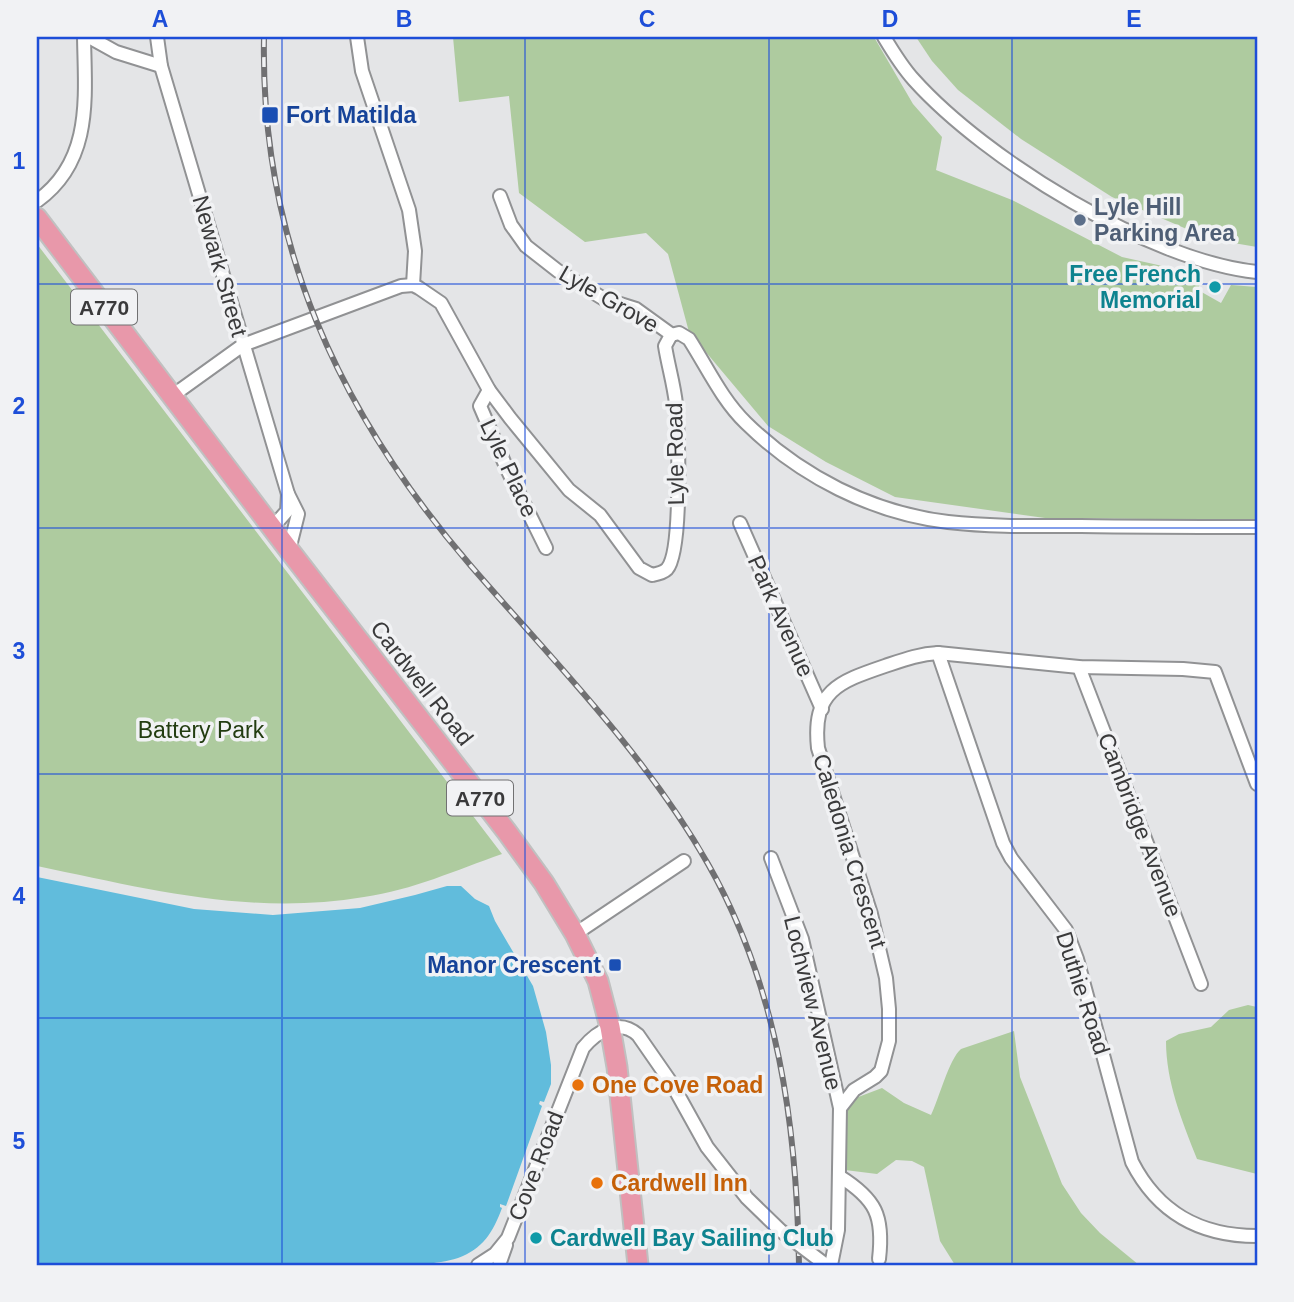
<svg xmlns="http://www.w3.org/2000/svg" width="1294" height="1302" viewBox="0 0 1294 1302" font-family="Arial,sans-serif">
<rect width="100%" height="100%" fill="#e4e5e7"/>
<g fill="#aecb9f">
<polygon points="453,37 874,37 913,104 942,137 936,170 1012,200 1122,257 1203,275 1198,290 1221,303 1231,285 1257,287 1257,520 1045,518 895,497 826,462 768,426 689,332 668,254 646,233 585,242 519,193 509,96 459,102"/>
<polygon points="916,37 1257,37 1257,247 1210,239 1112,197 1021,139 958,90 932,61"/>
<path d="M37,244L502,854C456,870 413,890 364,897C250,916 148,889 37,866Z"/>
<path d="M1248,1005L1257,1007V1174L1197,1159C1182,1121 1166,1082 1166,1041L1179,1034L1211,1027L1229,1010Z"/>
<path d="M1014,1031L1020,1077L1062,1184L1081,1213L1100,1233L1139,1265H955L940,1241L924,1167L912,1161L896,1160L877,1174L845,1170L846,1110L853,1099L882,1088L904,1103L931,1115C939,1099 949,1059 961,1049Z"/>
</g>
<path fill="#61bcdc" d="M37,877L194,909L273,915L360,908L415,895L447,886H461L475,899L489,906L495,921L533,986L546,1032L551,1065V1084L544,1102L540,1101L539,1104L542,1106L506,1206L500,1204V1207L502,1208C493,1232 483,1249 458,1258C447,1262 435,1262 424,1265H37Z"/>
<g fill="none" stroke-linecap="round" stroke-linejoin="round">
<defs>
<g id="street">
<polyline points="89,37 116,52 161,66"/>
<polyline points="157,37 161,66 288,494 298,514 289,550"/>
<polyline points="357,37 362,71 409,210 415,251 413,285"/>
<path d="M884,37C893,52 902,67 914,80C986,160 1150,261 1257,272"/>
<polyline points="500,196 511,225 526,246 558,271 604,299 636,309 672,335"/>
<path d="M37,201C93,161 85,97 84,37"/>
<polyline points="489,390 480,406 507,469 546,548"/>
<path d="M172,396L243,345L401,286L413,285L419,288L441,303L489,390L510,418L569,490L600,515L639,568L652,575C657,574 663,573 667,569C683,551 678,432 676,404C674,385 668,365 665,346L671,335L679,333L689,339C707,367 722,400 746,423C800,476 872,513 948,522C992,527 1037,526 1081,526C1140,527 1199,527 1257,527"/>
<polyline points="740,523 822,709"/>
<polyline points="272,528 287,511 288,494"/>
<path d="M938,653L1003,843L1011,858L1066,930L1077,959L1132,1162C1158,1213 1200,1236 1257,1236"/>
<polyline points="1079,667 1201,984"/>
<polyline points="771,858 802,939 840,1108"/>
<polyline points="575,934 684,861"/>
<path d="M839,1176C876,1199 884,1216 879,1259"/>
<path d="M478,1265L495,1254L508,1238L583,1048C597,1031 619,1018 638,1035L672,1084L707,1147L747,1198L781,1231"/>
<polyline points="499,1265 506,1245"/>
<path d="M831,1265L838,1230L840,1108L854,1090L875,1077L881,1071L889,1041V1009L886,978L871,914L818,748C812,691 838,682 885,666C903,660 919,654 938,653L1079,667L1183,669L1215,672L1257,784"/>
</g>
<polyline id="primary" points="37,218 289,550 507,832 544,883 575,934 598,981 610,1027 617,1067 638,1265"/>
</defs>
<use href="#street" stroke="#919294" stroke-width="16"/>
<use href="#primary" stroke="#c0c0c0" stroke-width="23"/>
<use href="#street" stroke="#fff" stroke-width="12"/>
<use href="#primary" stroke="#e898aa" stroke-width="19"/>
<defs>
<path id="rail" d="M264,37C260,243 339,413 471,566C554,662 645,753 708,864C778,987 797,1126 799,1265"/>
</defs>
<use href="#rail" stroke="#707072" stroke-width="6"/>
<use href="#rail" stroke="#f1f2f4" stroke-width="3.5" stroke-dasharray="10" stroke-linecap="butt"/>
<defs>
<polyline id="street-bridge" points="781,1231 822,1262"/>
</defs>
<use href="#street-bridge" stroke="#919294" stroke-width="16" stroke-linecap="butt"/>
<use href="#street-bridge" stroke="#fff" stroke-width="12"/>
</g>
<path fill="none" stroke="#1d4ed8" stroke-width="2" stroke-opacity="0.55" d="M282,37V1265M525,37V1265M769,37V1265M1012,37V1265M37,284H1257M37,528H1257M37,774H1257M37,1018H1257"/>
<g fill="#1a4fb4" stroke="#f1f2f4" stroke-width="2.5">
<rect x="261" y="106" width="18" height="18" rx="3.5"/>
<rect x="608" y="958" width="14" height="14" rx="3.5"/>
</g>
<circle fill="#5c6f8a" stroke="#f1f2f4" stroke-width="2.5" cx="1080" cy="220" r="7"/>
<g fill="#0f9aa8" stroke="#f1f2f4" stroke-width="2.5">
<circle cx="1215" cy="287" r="7"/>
<circle cx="536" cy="1238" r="7"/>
</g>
<g fill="#e8710a" stroke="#f1f2f4" stroke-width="2.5">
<circle cx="578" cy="1085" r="7"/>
<circle cx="597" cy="1183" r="7"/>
</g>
<g text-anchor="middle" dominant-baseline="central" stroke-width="7" stroke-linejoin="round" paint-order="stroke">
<g fill="#f1f2f4" stroke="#717172" stroke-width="2">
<rect x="71" y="289.5" width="66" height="35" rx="5"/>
<rect x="447" y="780.5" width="66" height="35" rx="5"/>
</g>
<g font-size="21" font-weight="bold" fill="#3a3a3b">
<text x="104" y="307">A770</text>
<text x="480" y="798">A770</text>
</g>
<g font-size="23" font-weight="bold" fill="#164399" stroke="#f1f2f4" text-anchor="start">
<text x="286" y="115">Fort Matilda</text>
<text x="601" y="965" text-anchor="end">Manor Crescent</text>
</g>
<g font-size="23" font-weight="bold" fill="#4e5e75" stroke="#f1f2f4" text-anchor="start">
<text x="1094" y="207">Lyle Hill<tspan x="1094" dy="26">Parking Area</tspan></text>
</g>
<g font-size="23" fill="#3a3a3b" stroke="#f1f2f4">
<text transform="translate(220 266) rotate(74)">Newark Street</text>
<text transform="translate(609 299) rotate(30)">Lyle Grove</text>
<text transform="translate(675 454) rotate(-91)">Lyle Road</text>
<text transform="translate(509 468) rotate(65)">Lyle Place</text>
<text transform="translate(781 616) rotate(66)">Park Avenue</text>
<text transform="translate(422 683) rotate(52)">Cardwell Road</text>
<text transform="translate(1140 825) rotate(69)">Cambridge Avenue</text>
<text transform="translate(850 851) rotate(73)">Caledonia Crescent</text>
<text transform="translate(1083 993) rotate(72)">Duthie Road</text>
<text transform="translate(813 1003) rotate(76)">Lochview Avenue</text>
<text transform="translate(536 1166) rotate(-69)">Cove Road</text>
</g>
<g font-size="23" font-weight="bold" fill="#0d838f" stroke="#f1f2f4" text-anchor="end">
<text x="1201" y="274">Free French<tspan x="1201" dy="26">Memorial</tspan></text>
<text x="550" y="1238" text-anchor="start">Cardwell Bay Sailing Club</text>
</g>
<g font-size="23" fill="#233d11" stroke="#f1f2f4">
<text x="201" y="730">Battery Park</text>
</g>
<g font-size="23" font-weight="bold" fill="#c56008" stroke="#f1f2f4" text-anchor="start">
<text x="592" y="1085">One Cove Road</text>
<text x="611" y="1183">Cardwell Inn</text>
</g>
</g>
<rect width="1294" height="1302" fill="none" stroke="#f1f2f4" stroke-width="77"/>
<rect x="38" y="38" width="1218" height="1226" fill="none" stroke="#1d4ed8" stroke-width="2.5"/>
<g font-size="23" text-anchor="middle" font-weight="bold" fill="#1d4ed8">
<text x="160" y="27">A</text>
<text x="404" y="27">B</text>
<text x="647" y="27">C</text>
<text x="890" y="27">D</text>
<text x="1134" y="27">E</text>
<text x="19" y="169">1</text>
<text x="19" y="414">2</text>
<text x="19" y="659">3</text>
<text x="19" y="904">4</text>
<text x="19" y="1149">5</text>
</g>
</svg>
